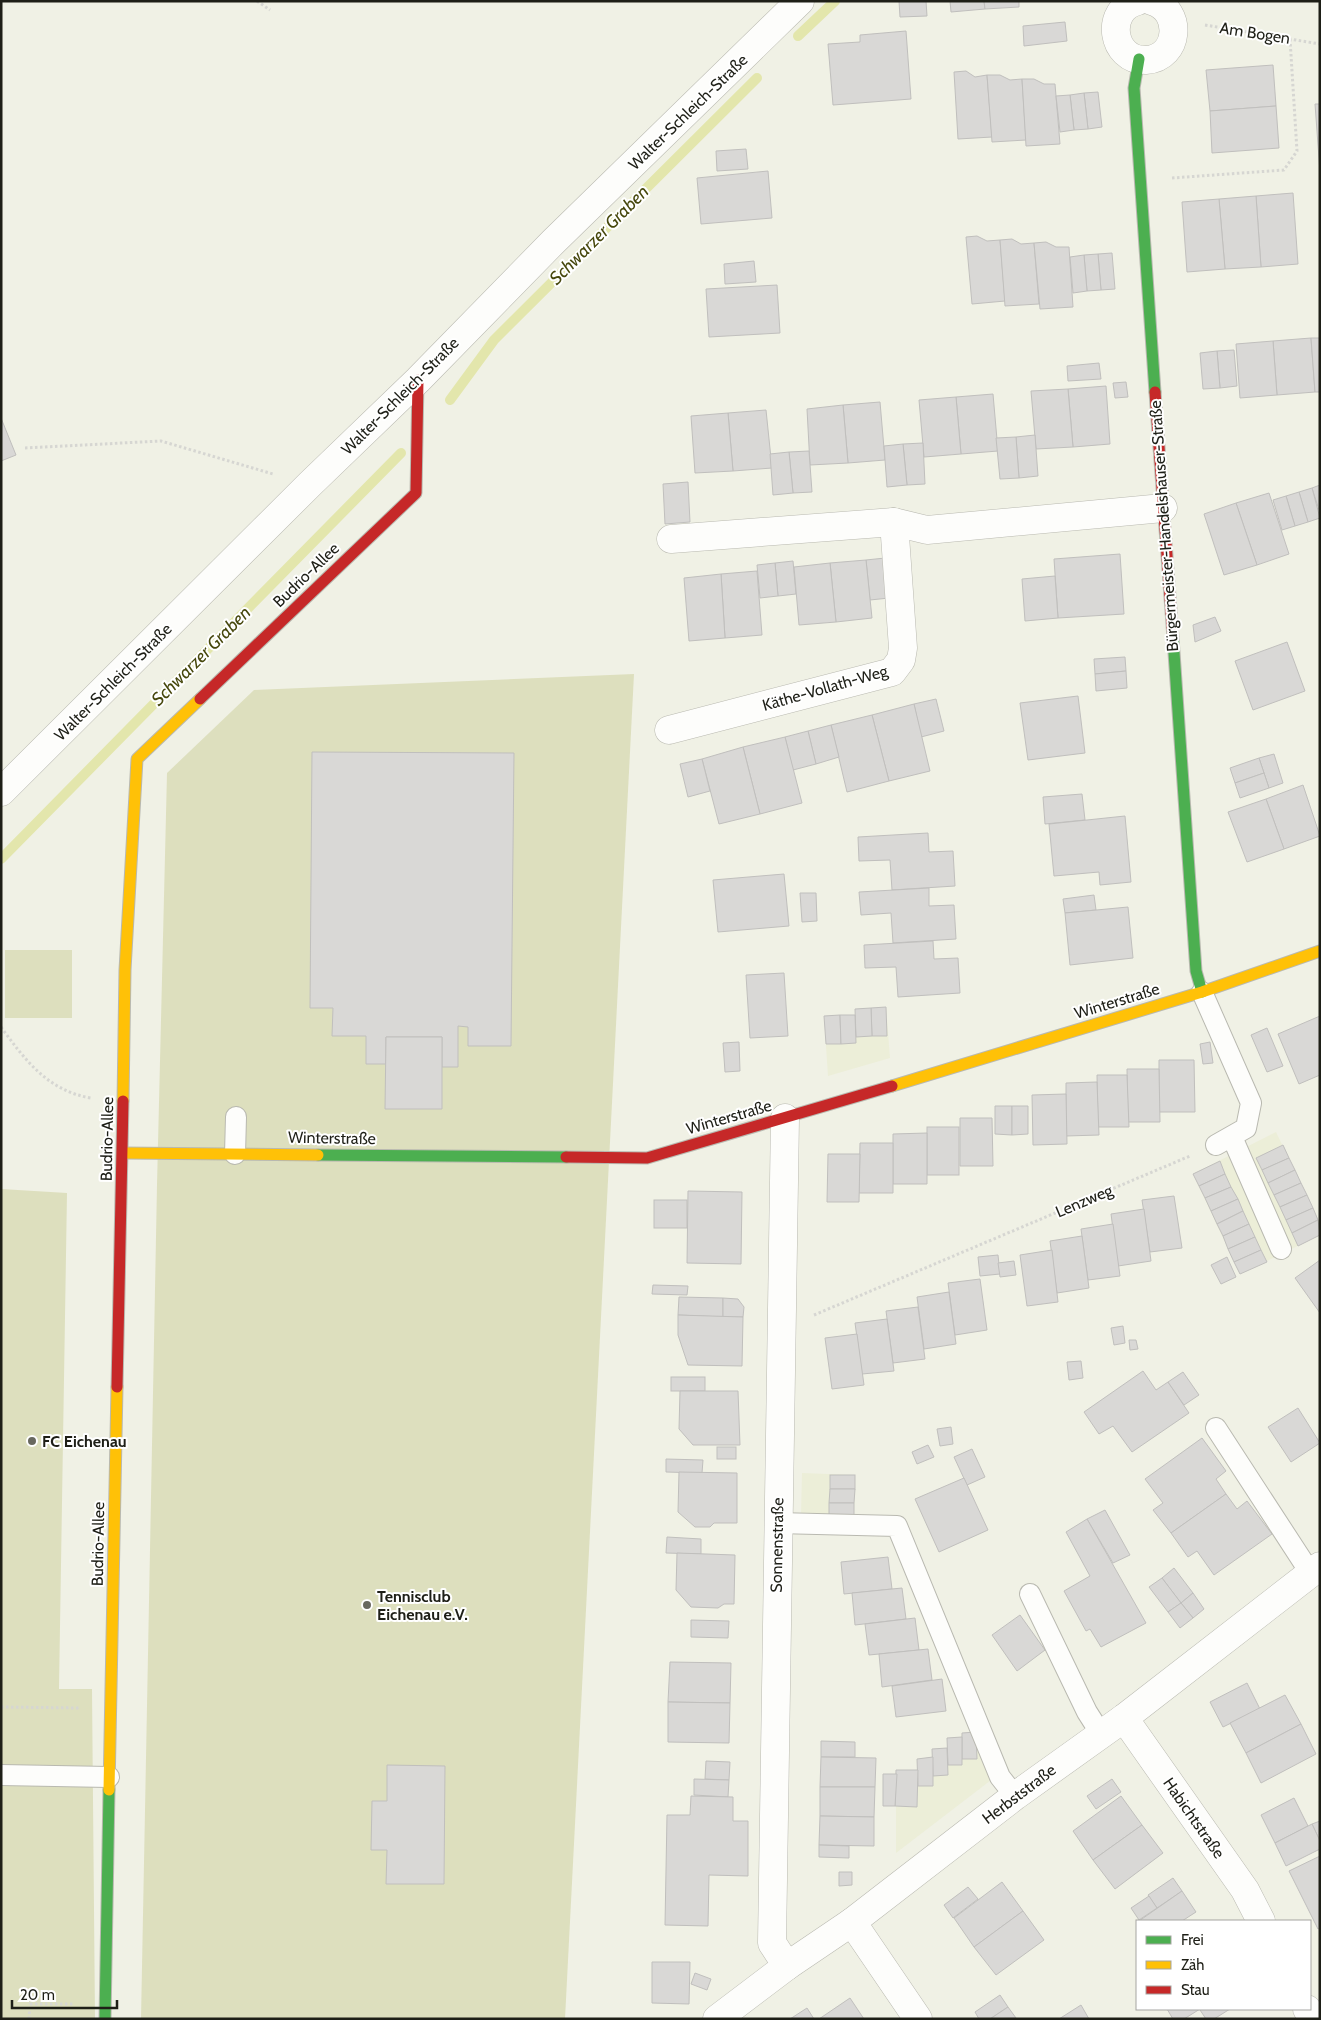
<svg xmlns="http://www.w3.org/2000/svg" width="1321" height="2020" viewBox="0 0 1321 2020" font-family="Cabin,sans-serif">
<rect width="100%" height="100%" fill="#f0f1e5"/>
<g fill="#eceed8">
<polygon points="886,1007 890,1058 828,1076 824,1016 855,1015 855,1009"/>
<polygon points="1276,1132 1320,1223 1320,1235 1240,1274 1193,1174"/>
<polygon points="802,1473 855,1475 854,1517 801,1515"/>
<polygon points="976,1732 995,1777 896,1853 896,1770 918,1770 917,1759 932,1757 932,1749 947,1748 947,1738 961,1737 962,1733"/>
</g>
<g fill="#dddfbe">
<polygon points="634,674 565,2019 141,2019 157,1185 167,773 254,690"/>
<rect x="5" y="950" width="67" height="68"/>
<polygon points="1,1189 67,1193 59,1689 92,1689 95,2019 1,2019"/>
</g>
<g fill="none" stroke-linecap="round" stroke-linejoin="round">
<g stroke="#e3e6ac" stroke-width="10">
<polyline points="798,36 835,1"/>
<polyline points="450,400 494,340 757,78"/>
<polyline points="1,859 401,453"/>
</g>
</g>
<g fill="#d9d8d6" stroke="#c0bfbd">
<polygon points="899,1 926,1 927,16 900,17"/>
<polygon points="950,1 984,1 985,9 951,12"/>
<polygon points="984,1 1019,1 1019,7 985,9"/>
<polygon points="1065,22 1067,41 1024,46 1023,26"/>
<polygon points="906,31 911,99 833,105 828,44 860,42 860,35"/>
<polygon points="1273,65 1276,106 1210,111 1206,70"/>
<polygon points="966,71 975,77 987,75 992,137 958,139 954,72"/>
<polygon points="987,75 1000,75 1010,80 1022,79 1026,140 992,142"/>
<polygon points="1022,79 1034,79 1044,84 1055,84 1060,144 1026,146"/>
<polygon points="1098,92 1102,127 1088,129 1084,93"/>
<polygon points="1084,93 1088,129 1074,130 1070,95"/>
<polygon points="1070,95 1074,130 1060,132 1056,96"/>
<polygon points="1315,104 1320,104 1320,172"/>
<polygon points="1276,106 1279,148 1212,153 1210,111"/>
<polygon points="746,149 748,169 717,171 716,151"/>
<polygon points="768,171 772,218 701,224 697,178"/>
<polygon points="1293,193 1298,264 1261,267 1256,196"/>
<polygon points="1256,196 1261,267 1225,269 1219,199"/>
<polygon points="1219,199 1225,269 1187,272 1182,202"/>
<polygon points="977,236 987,241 1000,240 1005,301 972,304 966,237"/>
<polygon points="1012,239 1021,244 1034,243 1039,304 1005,306 1000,240"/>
<polygon points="1046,242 1056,247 1069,247 1073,307 1040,309 1034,243"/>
<polygon points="1112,253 1115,289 1101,290 1098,254"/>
<polygon points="1098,254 1101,290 1087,291 1084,255"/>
<polygon points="1084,255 1087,291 1073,293 1070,257"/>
<polygon points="754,261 756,282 725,284 724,264"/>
<polygon points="777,285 780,333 709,337 706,289"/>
<polygon points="1311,338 1315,392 1277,395 1273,341"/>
<polygon points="1311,338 1320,338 1320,392 1315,392"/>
<polygon points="1273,341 1277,395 1240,398 1236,344"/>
<polygon points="1234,350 1237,386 1220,388 1217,351"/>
<polygon points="1217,351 1220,388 1203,389 1200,353"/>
<polygon points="1099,363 1101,379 1068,381 1067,366"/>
<polygon points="1126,382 1128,397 1115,398 1113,383"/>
<polygon points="1106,386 1110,444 1073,447 1068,389"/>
<polygon points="1068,389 1073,447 1036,449 1031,391"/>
<polygon points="993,394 998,451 961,454 956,397"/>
<polygon points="956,397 961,454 924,457 919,400"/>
<polygon points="880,402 885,460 848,463 843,405"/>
<polygon points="843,405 848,463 810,465 807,409"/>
<polygon points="766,410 772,468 733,471 728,413"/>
<polygon points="728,413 733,471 695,473 691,416"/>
<polygon points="1,418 16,455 1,461"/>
<polygon points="1035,435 1038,476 1019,478 1016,437"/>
<polygon points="1016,437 1019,478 1000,479 996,438"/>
<polygon points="923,443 925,484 907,485 903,444"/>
<polygon points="903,444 907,485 887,487 884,446"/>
<polygon points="809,451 812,492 793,493 789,452"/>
<polygon points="789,452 793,493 773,495 770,454"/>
<polygon points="688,482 690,522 665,524 663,484"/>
<polygon points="1320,485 1320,513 1312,488"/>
<polygon points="1312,488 1320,518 1308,522 1299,492"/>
<polygon points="1299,492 1308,522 1295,526 1286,496"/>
<polygon points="1269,493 1289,554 1257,565 1236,503"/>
<polygon points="1286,496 1295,526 1282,530 1273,500"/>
<polygon points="1236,503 1257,565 1224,575 1204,514"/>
<polygon points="1120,554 1124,614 1058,618 1054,559"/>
<polygon points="885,558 889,598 870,600 866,560"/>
<polygon points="866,560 872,618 836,622 830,563"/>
<polygon points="793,561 796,594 778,596 775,563"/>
<polygon points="775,563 778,596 760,598 757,565"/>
<polygon points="830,563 836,622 799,625 794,567"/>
<polygon points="757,571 762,635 725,638 721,574"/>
<polygon points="721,574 725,638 689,641 684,578"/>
<polygon points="1055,576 1058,618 1025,621 1022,579"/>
<polygon points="1215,617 1221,631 1195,642 1193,625"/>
<polygon points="1287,642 1305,691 1253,710 1235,661"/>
<polygon points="1125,657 1126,671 1095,674 1094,659"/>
<polygon points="1126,671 1127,688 1096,691 1095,674"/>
<polygon points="1078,696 1085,753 1028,760 1020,703"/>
<polygon points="936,699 944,731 921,737 914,704"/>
<polygon points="914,704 930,771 889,781 872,715"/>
<polygon points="872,715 889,781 847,792 831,725"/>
<polygon points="831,725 839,757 816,764 808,731"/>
<polygon points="808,731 816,764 793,770 785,737"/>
<polygon points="785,737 802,803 760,814 743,747"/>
<polygon points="743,747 760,814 719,824 702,759"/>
<polygon points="312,752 514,753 511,1046 468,1046 468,1027 458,1026 458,1067 442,1067 442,1037 386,1037 386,1064 366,1064 366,1036 332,1036 333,1008 310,1008"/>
<polygon points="1274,754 1283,783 1269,788 1259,758"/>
<polygon points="1259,758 1264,773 1235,783 1230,768"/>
<polygon points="702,759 710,791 688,797 680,764"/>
<polygon points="1264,773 1269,788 1240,798 1235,783"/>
<polygon points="1303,785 1320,836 1284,849 1266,799"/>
<polygon points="1082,794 1085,820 1045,824 1043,797"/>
<polygon points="1266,799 1284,849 1247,862 1228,812"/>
<polygon points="1125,816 1131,882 1100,885 1099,872 1054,876 1049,824"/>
<polygon points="928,833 929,852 953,851 955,886 892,890 890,860 859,861 858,837"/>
<polygon points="784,874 789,926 718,932 713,880"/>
<polygon points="929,888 929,906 954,905 956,939 893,943 891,913 861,915 859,892"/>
<polygon points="800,893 816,893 817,921 802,922"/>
<polygon points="1094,895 1096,910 1065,913 1063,899"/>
<polygon points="1128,907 1133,958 1070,965 1065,913"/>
<polygon points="933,941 934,959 958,958 960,993 898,997 896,967 865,968 864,945"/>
<polygon points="784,973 788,1036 750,1038 746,975"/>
<polygon points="886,1007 887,1036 872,1036 871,1008"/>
<polygon points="871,1008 872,1036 856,1037 855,1009"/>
<polygon points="840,1015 841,1044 826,1044 824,1016"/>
<polygon points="840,1015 855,1015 856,1043 841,1044"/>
<polygon points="1320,1016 1320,1075 1299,1084 1278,1034"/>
<polygon points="1267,1028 1283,1066 1267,1072 1251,1035"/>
<polygon points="386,1037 442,1037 442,1109 385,1109"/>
<polygon points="739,1042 740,1071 725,1072 723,1043"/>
<polygon points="1210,1042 1213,1063 1203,1064 1200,1044"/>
<polygon points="1159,1060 1194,1060 1195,1112 1159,1112"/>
<polygon points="1127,1069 1159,1069 1160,1122 1128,1122"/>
<polygon points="1097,1075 1127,1075 1129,1127 1098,1127"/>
<polygon points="1097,1082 1099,1135 1066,1136 1066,1083"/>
<polygon points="1066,1094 1067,1144 1033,1145 1032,1095"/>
<polygon points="995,1106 1012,1106 1012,1135 995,1134"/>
<polygon points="1012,1106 1028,1106 1028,1134 1012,1135"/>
<polygon points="960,1118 992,1118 993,1166 960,1166"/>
<rect x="927" y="1127" width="32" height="48"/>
<polygon points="927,1133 927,1184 893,1184 893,1134"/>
<polygon points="860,1143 893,1143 893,1193 859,1193"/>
<polygon points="1283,1145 1289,1158 1262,1170 1256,1158"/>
<polygon points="828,1154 860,1154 859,1202 827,1202"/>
<polygon points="1289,1158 1295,1170 1268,1183 1262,1170"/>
<polygon points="1220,1161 1225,1174 1199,1186 1193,1174"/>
<polygon points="1295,1170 1301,1183 1274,1195 1268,1183"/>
<polygon points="1225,1174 1231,1187 1205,1198 1199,1186"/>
<polygon points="1301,1183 1307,1195 1280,1207 1274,1195"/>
<polygon points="1231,1187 1238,1199 1211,1211 1205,1198"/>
<polygon points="688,1191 742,1192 741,1264 687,1263"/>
<polygon points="1307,1195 1313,1208 1286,1220 1280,1207"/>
<polygon points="1174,1196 1182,1248 1150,1252 1142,1200"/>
<polygon points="1238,1199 1243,1211 1217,1224 1211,1211"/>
<rect x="654" y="1200" width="33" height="28"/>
<polygon points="1313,1208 1318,1220 1292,1233 1286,1220"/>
<polygon points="1144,1209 1151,1261 1118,1266 1111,1214"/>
<polygon points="1243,1211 1249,1224 1223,1236 1217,1224"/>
<polygon points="1318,1220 1320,1235 1298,1246 1292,1233"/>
<polygon points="1113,1224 1120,1276 1088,1280 1081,1229"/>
<polygon points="1249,1224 1255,1237 1228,1249 1223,1236"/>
<polygon points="1082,1236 1089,1288 1057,1293 1050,1241"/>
<polygon points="1255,1237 1261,1250 1234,1262 1228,1249"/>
<polygon points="1052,1250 1058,1302 1027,1306 1020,1255"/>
<polygon points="1261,1250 1267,1262 1240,1274 1234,1262"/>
<polygon points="998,1255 1000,1274 980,1276 978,1257"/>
<polygon points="1227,1257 1236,1277 1221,1284 1211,1265"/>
<polygon points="1320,1260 1320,1313 1295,1278"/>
<polygon points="1014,1261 1016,1275 1000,1277 998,1263"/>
<polygon points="980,1279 987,1330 955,1335 948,1283"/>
<polygon points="653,1285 688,1286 687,1295 652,1294"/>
<polygon points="949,1292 956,1344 924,1349 917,1297"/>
<polygon points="679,1297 723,1298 723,1317 678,1315"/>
<polygon points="723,1298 738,1299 744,1307 743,1317 723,1317"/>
<polygon points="918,1307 925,1359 893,1363 886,1311"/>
<polygon points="678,1315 743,1317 742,1366 688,1365 678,1335"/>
<polygon points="887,1319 894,1371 862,1374 855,1323"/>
<polygon points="1123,1326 1125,1343 1114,1345 1111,1328"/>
<polygon points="857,1334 864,1385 832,1389 825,1338"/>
<polygon points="1129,1340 1136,1340 1138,1349 1130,1350"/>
<polygon points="1081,1361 1083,1378 1069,1380 1067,1362"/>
<polygon points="1143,1371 1156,1390 1168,1382 1189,1413 1132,1452 1113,1426 1099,1434 1084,1412"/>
<polygon points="1183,1372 1199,1395 1184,1405 1168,1382"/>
<rect x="671" y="1377" width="34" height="14"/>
<polygon points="680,1391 738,1391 740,1445 693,1445 679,1429"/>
<polygon points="1298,1408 1320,1443 1291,1462 1268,1427"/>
<polygon points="951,1427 953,1444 940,1446 937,1429"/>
<polygon points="1202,1438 1226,1471 1216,1479 1226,1494 1171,1533 1153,1510 1163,1503 1145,1479"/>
<polygon points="928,1445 934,1457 917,1464 912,1452"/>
<rect x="717" y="1447" width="19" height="12"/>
<polygon points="972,1449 985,1477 967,1485 954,1457"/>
<polygon points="666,1459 703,1460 702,1473 666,1472"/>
<polygon points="679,1472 737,1473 737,1523 714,1523 710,1527 695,1527 678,1512"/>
<rect x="830" y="1475" width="25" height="14"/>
<polygon points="964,1478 988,1530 939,1552 915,1499"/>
<polygon points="830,1489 855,1489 854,1503 829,1503"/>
<polygon points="1226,1494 1237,1509 1247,1501 1272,1534 1214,1575 1197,1551 1188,1557 1171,1533"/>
<polygon points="829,1503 854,1503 854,1517 829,1516"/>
<polygon points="1105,1510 1130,1555 1113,1563 1087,1519"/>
<polygon points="1087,1519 1146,1623 1101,1647 1090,1629 1086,1631 1064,1591 1090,1576 1066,1532"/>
<polygon points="667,1537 701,1539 701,1554 666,1553"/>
<polygon points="677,1553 735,1555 734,1604 724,1604 718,1608 691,1607 676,1590"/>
<polygon points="888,1557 892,1589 844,1594 841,1562"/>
<polygon points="1174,1568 1193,1593 1181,1603 1162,1578"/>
<polygon points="1162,1578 1181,1603 1168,1612 1149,1587"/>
<polygon points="902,1588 906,1619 855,1625 852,1593"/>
<polygon points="1193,1593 1204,1609 1193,1618 1181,1603"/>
<polygon points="1181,1603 1193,1618 1180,1628 1168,1612"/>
<polygon points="1020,1615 1045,1650 1017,1671 992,1635"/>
<polygon points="915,1618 919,1650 869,1655 865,1624"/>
<polygon points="691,1620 729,1621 728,1638 691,1637"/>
<polygon points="928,1649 932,1680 882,1687 879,1654"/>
<polygon points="670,1662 731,1663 730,1703 668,1702"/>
<polygon points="942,1679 946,1711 896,1717 892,1686"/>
<polygon points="1247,1683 1260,1709 1223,1727 1210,1702"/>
<polygon points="1285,1695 1301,1724 1246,1753 1230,1723"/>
<polygon points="668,1702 730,1703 729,1743 668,1742"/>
<polygon points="1301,1724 1316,1754 1261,1783 1246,1753"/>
<polygon points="976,1732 977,1759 962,1759 962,1733"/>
<polygon points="962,1737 962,1765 948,1765 947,1738"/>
<polygon points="821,1741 855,1742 855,1757 821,1757"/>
<polygon points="947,1748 948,1775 933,1776 932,1749"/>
<polygon points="821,1757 876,1758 875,1787 820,1787"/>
<polygon points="933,1757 933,1786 918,1786 917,1759"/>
<polygon points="706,1761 730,1762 729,1780 705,1779"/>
<polygon points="387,1765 445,1766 444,1884 386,1884 387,1850 371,1850 372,1801 387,1801"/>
<polygon points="896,1770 918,1770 917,1807 895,1806"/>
<polygon points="883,1774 897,1774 895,1806 883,1806"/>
<polygon points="694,1779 729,1780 728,1797 694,1795"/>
<polygon points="1112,1779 1121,1792 1096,1809 1087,1796"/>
<polygon points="820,1787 875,1787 874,1817 820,1816"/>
<polygon points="691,1796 733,1797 733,1821 748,1821 748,1876 709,1875 708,1926 665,1925 667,1815 690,1815"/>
<polygon points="1121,1796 1142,1825 1093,1860 1073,1831"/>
<polygon points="1294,1798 1308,1826 1275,1843 1261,1815"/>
<polygon points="820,1816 874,1817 874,1846 819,1845"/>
<polygon points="1320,1821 1320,1841 1312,1824"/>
<polygon points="1312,1824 1320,1841 1320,1849 1286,1866 1275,1843"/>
<polygon points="1142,1825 1163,1853 1115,1889 1093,1860"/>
<polygon points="819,1845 849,1846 849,1858 819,1857"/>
<polygon points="1320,1856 1320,1928 1318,1929 1289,1871"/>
<polygon points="839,1872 852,1872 852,1885 839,1886"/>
<polygon points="1173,1878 1182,1891 1157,1908 1148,1895"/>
<polygon points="1002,1882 1023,1911 974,1947 954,1918"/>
<polygon points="968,1887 978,1899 953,1918 944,1905"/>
<polygon points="1182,1891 1196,1912 1182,1921 1139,1921"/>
<polygon points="1149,1896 1157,1908 1139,1920 1131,1908"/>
<polygon points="1023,1911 1044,1940 996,1975 974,1947"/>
<polygon points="652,1962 690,1962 689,2004 652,2003"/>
<polygon points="695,1973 711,1979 707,1990 691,1984"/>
<polygon points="1000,1995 1008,2007 990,2019 979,2019 975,2012"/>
<polygon points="850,1998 864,2019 819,2019"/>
<polygon points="1081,2005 1089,2019 1059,2019"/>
<polygon points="1008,2007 1016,2018 990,2019"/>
<polygon points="807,2008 814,2019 790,2019"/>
<polygon points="1167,2009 1200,2009 1184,2019 1173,2019"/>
<polygon points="1203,2009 1230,2009 1214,2019 1206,2019 1200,2010"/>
</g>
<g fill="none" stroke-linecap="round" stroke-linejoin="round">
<defs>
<g id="lane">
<polyline points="1202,992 1251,1103 1246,1128 1216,1145"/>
<polyline points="1232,1137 1281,1249"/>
<polyline points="235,1154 236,1117"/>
<polyline points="1216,1428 1311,1574"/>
<polyline points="777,1523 897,1526 1000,1777 1015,1796"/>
<polyline points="1030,1594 1087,1712 1101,1734"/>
<polyline points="1,1775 109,1777"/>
</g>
<g id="street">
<path d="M1138,1C1104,9 1111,61 1146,60C1180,58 1183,10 1152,1"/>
<polyline points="671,539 894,522 927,530 1163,508"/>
<polyline points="669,730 892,672 901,660 903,648 894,522"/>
<polyline points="1,792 310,484 418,380 553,242 800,1"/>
<polyline points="785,1118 772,1943 787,1966"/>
<polyline points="1124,1718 1245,1890 1261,1921"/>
<polyline points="852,1922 918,2019"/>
<polyline points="1307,2009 1313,2019"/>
<polyline points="717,2019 787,1966 852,1922 1015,1796 1124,1718 1320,1566"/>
</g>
<g id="fast">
<polyline points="1139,59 1134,88 1155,392"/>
<polyline points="1173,638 1196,971 1202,992"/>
<polyline points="318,1155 566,1157"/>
<polyline points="105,2019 109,1790"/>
</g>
<g id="slow">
<polyline points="892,1086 1202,992 1320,951"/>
<polyline points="123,1101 125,970 137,759 200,699"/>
<polyline points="123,1153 318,1155"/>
<polyline points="109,1790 117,1387"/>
</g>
<g id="jam">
<polyline points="1155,392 1173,638"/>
<polyline points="200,699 416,493 418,380"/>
<polyline points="566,1157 647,1158 892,1086"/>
<polyline points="117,1387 123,1101"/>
</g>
</defs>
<use href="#lane" stroke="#b9b9b0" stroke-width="22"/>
<use href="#street" stroke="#b9b9b0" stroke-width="29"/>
<use href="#fast" stroke="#b9b9b0" stroke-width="13"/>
<use href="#slow" stroke="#b9b9b0" stroke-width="13"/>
<use href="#jam" stroke="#b9b9b0" stroke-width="13"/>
<g stroke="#d6d6d2" stroke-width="3" stroke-dasharray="2.5 2.5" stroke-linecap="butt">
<polyline points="257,1 270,10"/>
<polyline points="1205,25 1320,44"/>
<polyline points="1172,178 1284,170 1297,151 1290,39"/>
<polyline points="25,448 161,441 273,474"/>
<path d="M1,1027C25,1060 48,1091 91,1098"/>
<polyline points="814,1315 1190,1156"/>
<polyline points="1,1707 80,1708"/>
<polyline points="29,2019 30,2004 74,2004"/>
</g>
<use href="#lane" stroke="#fdfdfb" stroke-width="20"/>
<use href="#street" stroke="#fdfdfb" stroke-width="28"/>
<use href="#fast" stroke="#4caf50" stroke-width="11"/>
<use href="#slow" stroke="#ffc107" stroke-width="11"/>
<use href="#jam" stroke="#c62828" stroke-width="11"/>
</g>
<g fill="#68685f" stroke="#fff" stroke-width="2">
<circle cx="32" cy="1441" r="5"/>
<circle cx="367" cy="1605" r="5"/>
</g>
<g text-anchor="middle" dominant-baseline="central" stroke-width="4" stroke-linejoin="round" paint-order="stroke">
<g font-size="16" fill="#1e1f17" stroke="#fff">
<text transform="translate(1255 33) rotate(9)">Am Bogen</text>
<text transform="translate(688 112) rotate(-44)">Walter-Schleich-Straße</text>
<text transform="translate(400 396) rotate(-45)">Walter-Schleich-Straße</text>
<text transform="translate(1164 526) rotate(-94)">Bürgermeister-Handelshauser-Straße</text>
<text transform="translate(306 575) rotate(-44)">Budrio-Allee</text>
<text transform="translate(113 682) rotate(-45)">Walter-Schleich-Straße</text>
<text transform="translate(825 688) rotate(-16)">Käthe-Vollath-Weg</text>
<text transform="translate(1117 1001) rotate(-17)">Winterstraße</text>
<text transform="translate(729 1117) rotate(-16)">Winterstraße</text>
<text transform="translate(332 1138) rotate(1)">Winterstraße</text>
<text transform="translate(107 1139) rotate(-89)">Budrio-Allee</text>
<text transform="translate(1084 1201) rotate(-23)">Lenzweg</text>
<text transform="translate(98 1544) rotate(-89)">Budrio-Allee</text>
<text transform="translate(777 1545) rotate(-89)">Sonnenstraße</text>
<text transform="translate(1019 1794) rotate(-37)">Herbststraße</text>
<text transform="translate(1194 1818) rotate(55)">Habichtstraße</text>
</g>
<g font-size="16" font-weight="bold" fill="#1e1f17" stroke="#fff" text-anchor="start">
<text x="42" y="1441">FC Eichenau</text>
<text x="377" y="1596">Tennisclub<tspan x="377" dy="18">Eichenau e.V.</tspan></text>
</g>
<g font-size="18" font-style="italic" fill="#47480d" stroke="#fff">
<text transform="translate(599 235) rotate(-45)">Schwarzer Graben</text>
<text transform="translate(201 656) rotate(-45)">Schwarzer Graben</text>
</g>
</g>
<rect width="1321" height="2020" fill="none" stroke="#1e1f17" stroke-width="5"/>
<rect x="1136" y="1920" width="175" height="90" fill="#ffffff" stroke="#a5a5a2"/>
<rect x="1146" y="1936" width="25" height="8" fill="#4caf50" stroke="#a5a5a2"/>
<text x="1181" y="1945" font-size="15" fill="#1e1f17">Frei</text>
<rect x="1146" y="1961" width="25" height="8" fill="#ffc107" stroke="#a5a5a2"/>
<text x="1181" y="1970" font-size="15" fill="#1e1f17">Zäh</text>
<rect x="1146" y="1986" width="25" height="8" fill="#c62828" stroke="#a5a5a2"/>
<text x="1181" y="1995" font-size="15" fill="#1e1f17">Stau</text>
<path d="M12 2000v8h105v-8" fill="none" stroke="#1e1f17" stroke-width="2.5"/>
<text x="20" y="2000" font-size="15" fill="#1e1f17" stroke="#ffffff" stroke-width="4" paint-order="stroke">20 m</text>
</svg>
